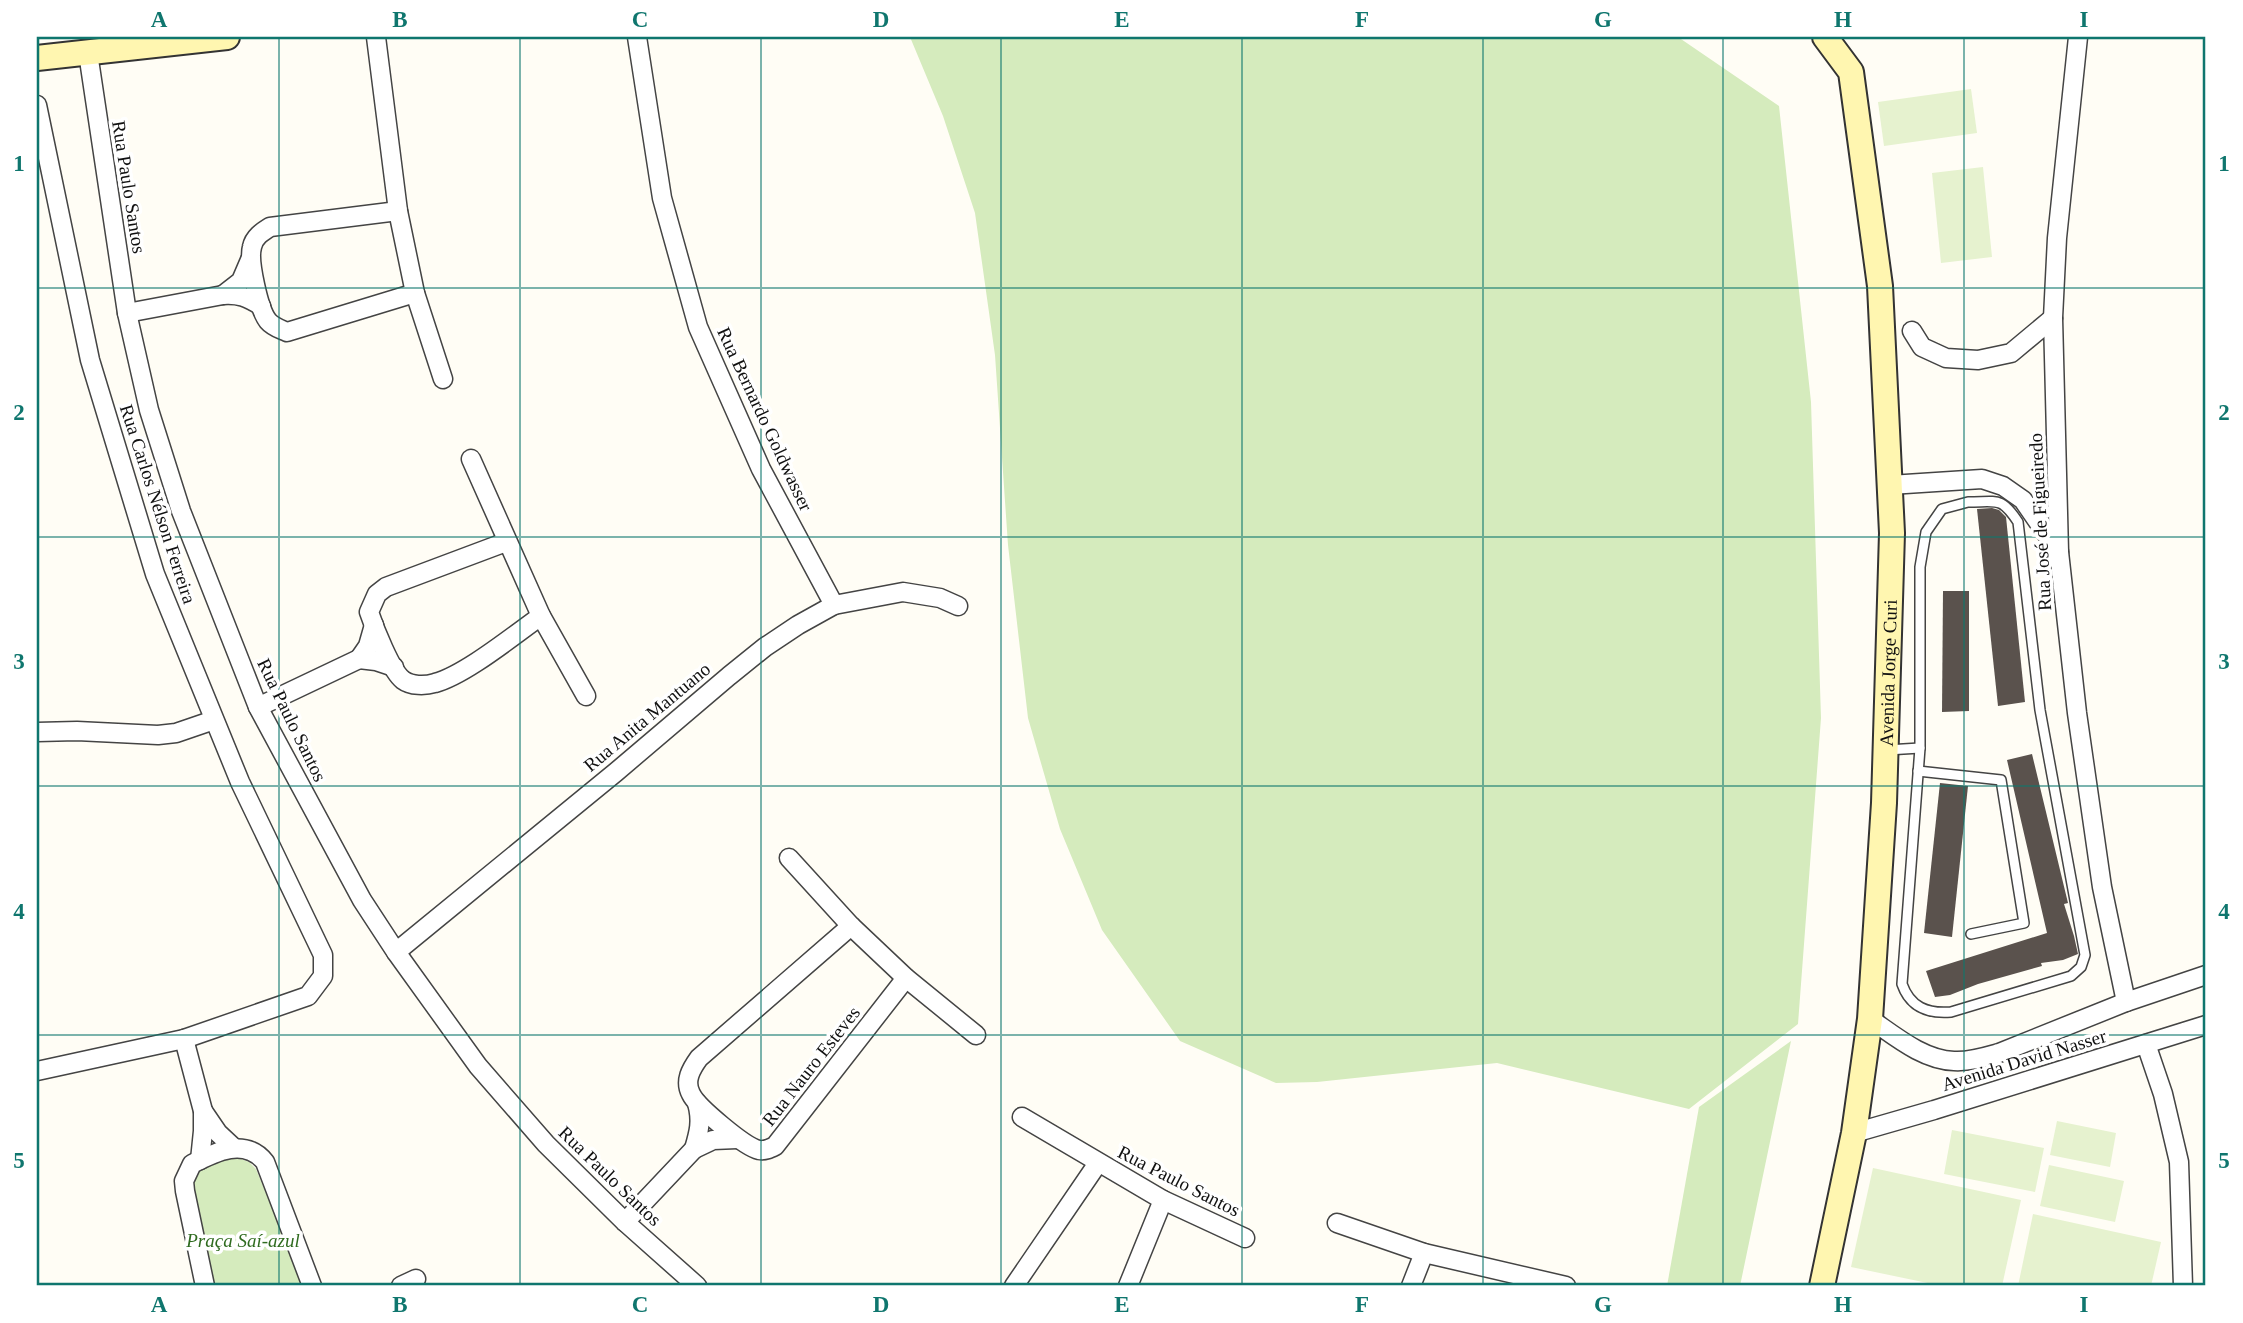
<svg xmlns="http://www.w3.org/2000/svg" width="2243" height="1323" viewBox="0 0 2243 1323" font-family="'Times New Roman',serif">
<rect width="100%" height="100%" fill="#fffdf5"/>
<g fill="#d5ebbd">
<polygon points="910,37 1678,37 1779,106 1811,402 1821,718 1798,1024 1689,1109 1497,1063 1317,1082 1276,1083 1180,1041 1102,930 1060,829 1028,718 1008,545 995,355 975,213 943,116"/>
<polygon points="1791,1041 1740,1286 1667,1286 1699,1107"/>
<polygon points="233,1156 249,1162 256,1169 304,1286 210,1286 191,1185 198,1167"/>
</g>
<g fill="#e6f2cf">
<polygon points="1971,89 1977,133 1884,146 1878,102"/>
<polygon points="1983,167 1992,257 1941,263 1932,173"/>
<polygon points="2057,1121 2116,1133 2110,1167 2050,1155"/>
<polygon points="1952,1130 2044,1148 2035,1192 1944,1174"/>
<polygon points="2049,1165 2124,1181 2115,1222 2040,1206"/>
<polygon points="1873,1168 2021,1200 2002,1286 1942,1286 1851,1267"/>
<polygon points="2033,1214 2161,1242 2151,1286 2018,1286"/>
</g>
<g fill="#5a524d">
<polygon points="1992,508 1999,510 2006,517 2025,702 1998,706 1977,509"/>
<polygon points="1943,591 1969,591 1969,711 1942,712"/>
<polygon points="2032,754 2068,903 2064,904 2074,936 2078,954 2063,960 2041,963 2042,966 1978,984 1950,995 1935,997 1926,971 2047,933 2007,760"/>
<polygon points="1940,783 1968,786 1952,937 1924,933"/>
</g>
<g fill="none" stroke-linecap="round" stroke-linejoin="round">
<defs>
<g id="lane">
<path d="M1968,502C1997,502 2001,496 2018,522L2040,710L2085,955L2081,967L2071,976L1951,1012C1927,1014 1910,1007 1902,984L1920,748V567L1926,532L1942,509Z"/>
<polyline points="1887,750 1920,748"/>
<polyline points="1918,771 2001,780 2024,923 1971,934"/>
</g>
<g id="street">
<polyline points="376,37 398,211 415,293 443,379"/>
<polyline points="637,37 662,198 698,327 761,469 834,605"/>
<polyline points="2078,37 2057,238 2053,318 2059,552 2077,713 2102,887 2126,1002"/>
<polyline points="88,53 127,313 149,410 181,511 258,707 362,900 396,952 478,1066 546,1144 625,1222 697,1286"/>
<polyline points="37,105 90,360 155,574 240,782 323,955 323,976 308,996 184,1039 37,1071"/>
<path d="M398,211L270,227C262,232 254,237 252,247C248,261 259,310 268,321C273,327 280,329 287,332L415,293"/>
<path d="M250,260L241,281L223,295C239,294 247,297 261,306"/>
<polyline points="127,313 223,295"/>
<polyline points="1912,331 1922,347 1946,358 1978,360 2011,353 2053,318"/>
<polyline points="471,459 541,616 586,696"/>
<polyline points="1890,485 1982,479 2003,486 2023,500 2059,552"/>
<path d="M506,542L386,587L377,594L369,612C374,627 391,671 403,680C411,686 425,686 435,683C465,675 514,635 541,616"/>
<polyline points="374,625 368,646 359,659 376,661 394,667"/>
<polyline points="258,707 359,659"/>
<polyline points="37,732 77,731 158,735 176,733 214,720"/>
<polyline points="789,858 851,926 906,978 976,1035"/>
<path d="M851,926L699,1058C691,1069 684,1081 691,1094C697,1107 745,1147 759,1150C765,1151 769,1149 775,1146L906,978"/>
<polyline points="396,952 616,772 729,676 765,647 798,625 834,605 903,592 940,598 958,606"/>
<path d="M1870,1019C1895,1036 1923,1060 1954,1061C1969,1062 1985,1057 1999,1053L2126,1002L2206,975"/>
<polyline points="184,1039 203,1111 203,1131 200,1160"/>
<polyline points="2146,1044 2163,1094 2179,1162 2183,1286"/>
<path d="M697,1103C702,1121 699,1132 694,1149L713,1140L737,1139"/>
<polyline points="203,1111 218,1133 233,1147"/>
<polyline points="1022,1117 1163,1200 1245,1238"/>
<polyline points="1854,1133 1934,1110 2206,1025"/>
<polyline points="625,1222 694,1149"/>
<polyline points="1337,1223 1424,1253 1566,1286"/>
<path d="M205,1286L185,1191L184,1181L192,1164C215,1152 245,1137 265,1162L312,1286"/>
<polyline points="401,1286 416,1279"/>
<polyline points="1014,1286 1098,1163"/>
<polyline points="1128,1286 1163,1200"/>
<polyline points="1411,1286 1424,1253"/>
</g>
<g id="secondary">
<polyline points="37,58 227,37"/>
<path id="s1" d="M1822,1286L1854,1133L1870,1019L1884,803L1892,533L1880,286L1851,72L1825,37"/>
</g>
</defs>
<use href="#lane" stroke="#444" stroke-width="12"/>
<use href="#street" stroke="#444" stroke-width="21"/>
<use href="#secondary" stroke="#333" stroke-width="28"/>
<use href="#lane" stroke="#fff" stroke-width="9"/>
<use href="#street" stroke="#fff" stroke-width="18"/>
<use href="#secondary" stroke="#fff6b0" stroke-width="24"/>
</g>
<path fill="none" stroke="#0f766e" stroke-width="2" stroke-opacity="0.55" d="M279,37V1286M520,37V1286M761,37V1286M1001,37V1286M1242,37V1286M1483,37V1286M1723,37V1286M1964,37V1286M37,288H2206M37,537H2206M37,786H2206M37,1035H2206"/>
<g text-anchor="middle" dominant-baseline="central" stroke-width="7" stroke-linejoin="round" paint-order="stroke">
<g font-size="19" fill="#111" stroke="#fff">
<text transform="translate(129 187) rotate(81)">Rua Paulo Santos</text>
<text transform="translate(765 419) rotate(65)">Rua Bernardo Goldwasser</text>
<text transform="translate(158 504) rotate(72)">Rua Carlos Nélson Ferreira</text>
<text transform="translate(2040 522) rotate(-93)">Rua José de Figueiredo</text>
<text stroke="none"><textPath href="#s1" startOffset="618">Avenida Jorge Curi</textPath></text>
<text transform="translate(647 717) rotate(-40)">Rua Anita Mantuano</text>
<text transform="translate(292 720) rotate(64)">Rua Paulo Santos</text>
<text transform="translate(2024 1060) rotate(-17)">Avenida David Nasser</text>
<text transform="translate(811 1066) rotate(-52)">Rua Nauro Esteves</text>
<text transform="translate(610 1176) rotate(44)">Rua Paulo Santos</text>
<text transform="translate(1179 1181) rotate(27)">Rua Paulo Santos</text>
</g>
<g font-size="19" font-style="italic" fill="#2f6b1f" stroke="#fff">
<text x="243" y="1240">Praça Saí-azul</text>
</g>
</g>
<rect width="2243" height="1323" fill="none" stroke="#ffffff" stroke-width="77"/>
<rect x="38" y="38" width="2166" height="1246" fill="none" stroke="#0f766e" stroke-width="2.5"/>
<g font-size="23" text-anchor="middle" font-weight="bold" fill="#0f766e">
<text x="159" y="27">A</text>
<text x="400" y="27">B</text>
<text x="640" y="27">C</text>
<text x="881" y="27">D</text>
<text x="1122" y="27">E</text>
<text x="1362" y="27">F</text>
<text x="1603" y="27">G</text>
<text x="1843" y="27">H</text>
<text x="2084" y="27">I</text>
<text x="19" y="171">1</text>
<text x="2224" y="171">1</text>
<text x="19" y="420">2</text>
<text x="2224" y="420">2</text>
<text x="19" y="669">3</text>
<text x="2224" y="669">3</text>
<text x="19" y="919">4</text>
<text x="2224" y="919">4</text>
<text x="19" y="1168">5</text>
<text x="2224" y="1168">5</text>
<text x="159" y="1312">A</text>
<text x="400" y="1312">B</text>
<text x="640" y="1312">C</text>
<text x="881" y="1312">D</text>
<text x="1122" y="1312">E</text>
<text x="1362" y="1312">F</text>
<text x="1603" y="1312">G</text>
<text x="1843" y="1312">H</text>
<text x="2084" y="1312">I</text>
</g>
</svg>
